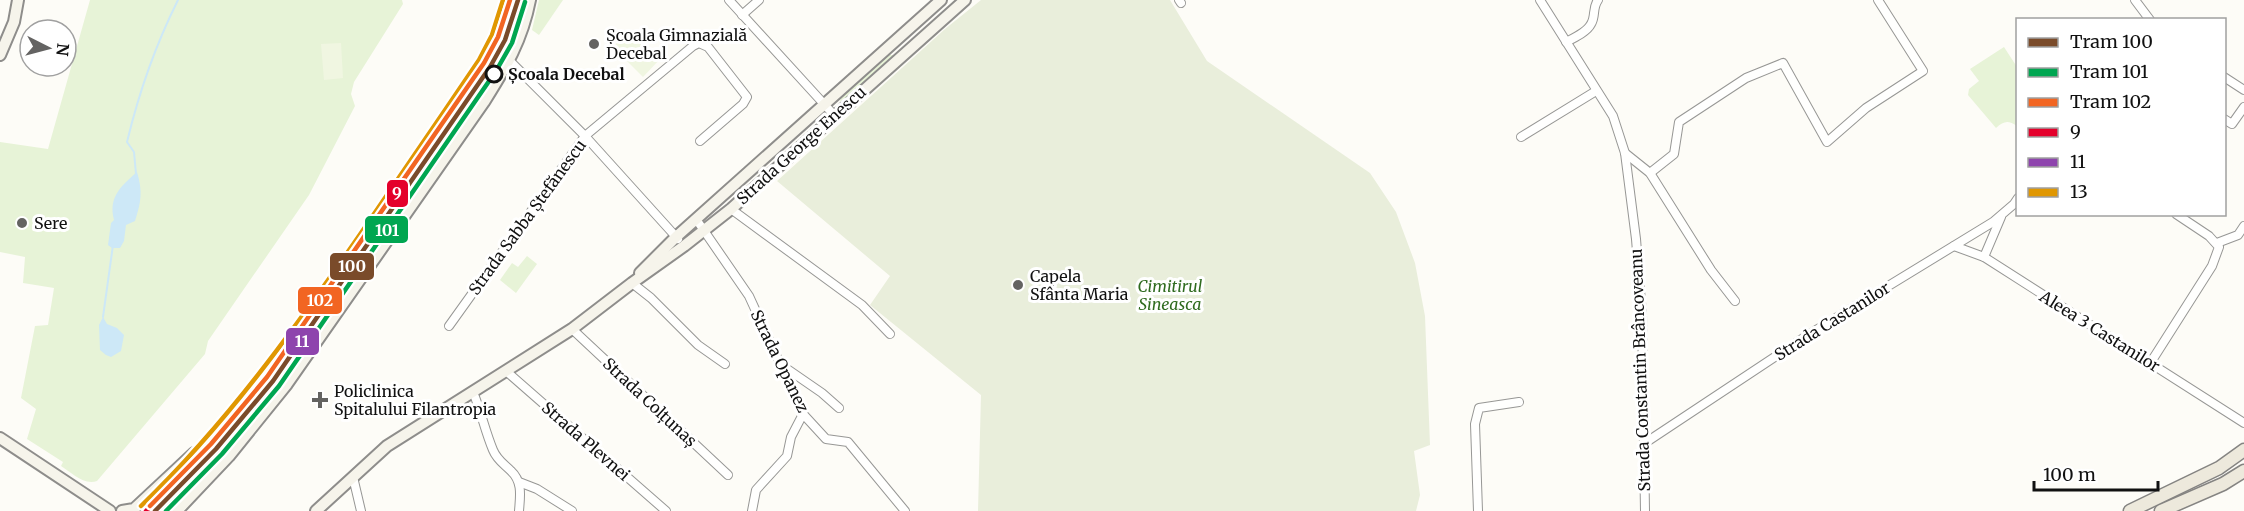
<svg xmlns="http://www.w3.org/2000/svg" width="2244" height="511" viewBox="0 0 2244 511" font-family="Merriweather,serif">
<rect width="100%" height="100%" fill="#fdfcf7"/>
<g fill="#e7f3d7">
<path d="M90,0H402L403,4L354,82L351,94L355,106L309,195L208,341L205,354L97,481C84,486 71,472 61,466L63,462L27,439L36,409L21,398L35,326L48,325L54,288L23,283L25,257L0,252V142L48,149Z"/>
<polygon points="539,0 563,0 539,35 532,30"/>
<path d="M2004,47L2017,67V126C2008,120 2004,121 1996,128L1968,95L1969,89L1979,81L1970,69Z"/>
<polygon points="888,55 893,55 892,58 844,101 840,101 841,98"/>
<polygon points="527,256 537,264 516,293 500,280 512,263 518,267"/>
</g>
<polygon fill="#e9eedb" points="981,0 1170,0 1207,61 1370,173 1396,212 1415,263 1425,316 1430,445 1414,451 1420,495 1416,511 978,511 981,395 870,305 890,276 777,181 945,29"/>
<g fill="#f0f6e1">
<polygon points="630,29 660,59 643,77 613,47"/>
<polygon points="341,43 343,78 324,80 321,44"/>
</g>
<g fill="#cde8f7">
<path d="M137,172C143,192 141,202 135,221L126,225L124,241L120,248H112L108,245L111,223L114,220C108,197 121,186 137,172Z"/>
<polygon points="103,317 107,324 117,328 124,335 121,351 111,357 106,355 100,350 99,325"/>
</g>
<g fill="none" stroke-linecap="round" stroke-linejoin="round">
<g stroke="#cde8f7" stroke-width="2">
<path d="M136,174L134,152L127,142C139,92 155,46 178,0"/>
<polyline points="103,317 113,245"/>
</g>
<defs>
<g id="street">
<polyline points="729,0 834,115"/>
<polyline points="1179,0 1181,3"/>
<polyline points="1540,0 1613,116 1625,153 1636,239 1642,315 1645,511"/>
<polyline points="2135,0 2150,20"/>
<polyline points="742,15 759,0"/>
<path d="M1566,42C1574,38 1587,32 1591,24C1596,16 1592,8 1598,0"/>
<polyline points="510,61 585,136 678,239"/>
<polyline points="2224,77 2244,90"/>
<polyline points="2224,119 2232,124 2244,107"/>
<polyline points="1521,137 1596,91"/>
<polyline points="1625,153 1650,173 1711,270 1735,301"/>
<polyline points="1650,173 1674,154 1679,122 1746,78 1783,63 1827,142 1866,108 1923,71 1878,0"/>
<polyline points="731,209 862,305 890,334"/>
<polyline points="696,219 749,296 803,414 826,439 848,442 905,511"/>
<polyline points="2217,243 2238,235 2244,226"/>
<polyline points="1954,246 1984,257 2244,423"/>
<polyline points="1984,257 2001,217"/>
<polyline points="632,283 651,298 698,345 725,364"/>
<polyline points="449,326 585,136 693,46 699,43 708,47 747,97 743,104 700,141"/>
<polyline points="572,329 728,475"/>
<polyline points="2151,362 2212,266 2219,247 2209,236 2176,214"/>
<polyline points="780,364 822,393 839,408"/>
<polyline points="506,371 666,511"/>
<path d="M473,392C481,411 485,431 493,450C497,460 504,464 511,471C523,482 520,497 519,511"/>
<polyline points="1645,443 1808,335 1993,222 2014,204 2018,198"/>
<polyline points="353,477 361,511"/>
<polyline points="519,482 537,489 572,511"/>
<polyline points="752,511 756,490 787,456 791,437 803,414"/>
<polyline points="1478,511 1475,424 1479,408 1519,402"/>
</g>
<g id="secondary">
<polyline points="0,55 14,22 18,0"/>
<polyline points="640,273 676,237 941,0"/>
<polyline points="0,438 110,511"/>
<polyline points="122,511 134,509 194,453 209,449"/>
<path d="M146,511C226,437 284,357 346,268C393,200 440,132 485,64L499,38L511,0"/>
<path d="M177,511L229,456L287,384L484,102C506,67 522,41 530,0"/>
<polyline points="316,511 387,446 572,329 632,283 684,246 731,209 965,0"/>
</g>
<g id="primary">
<polyline points="2130,511 2219,468 2244,450"/>
<polyline points="2161,511 2223,484 2244,471"/>
</g>
</defs>
<use href="#street" stroke="#979795" stroke-width="10"/>
<use href="#secondary" stroke="#8e8d8b" stroke-width="14"/>
<use href="#primary" stroke="#858482" stroke-width="15"/>
<use href="#street" stroke="#fffffe" stroke-width="8"/>
<use href="#secondary" stroke="#f6f4eb" stroke-width="10"/>
<use href="#primary" stroke="#ede9dc" stroke-width="12"/>
<defs>
<path id="bus-1" d="M146,511C231,429 300,335 367,238C407,180 446,122 485,64L499,38L511,0"/>
<path id="bus-2" d="M157,511C238,432 304,342 368,249C410,189 451,129 491,68L506,41L518,2"/>
<path id="bus-3" d="M141,506C226,424 294,330 361,233C400,176 440,118 479,60L492,35L503,0"/>
</defs>
<use href="#bus-1" stroke="#fff" stroke-width="9"/>
<use href="#bus-2" stroke="#fff" stroke-width="9"/>
<use href="#bus-3" stroke="#fff" stroke-width="9"/>
<use href="#bus-1" stroke="#e4002b" stroke-width="4.5"/>
<use href="#bus-2" stroke="#8e44ad" stroke-width="4.5"/>
<use href="#bus-3" stroke="#e09702" stroke-width="4.5"/>
<defs>
<polyline id="tram-1" points="155,511 216,449 273,381 490,67 505,40 518,0"/>
<polyline id="tram-2" points="166,511 222,454 279,386 496,71 512,43 525,2"/>
<polyline id="tram-3" points="150,506 211,444 267,377 484,63 498,37 510,0"/>
</defs>
<use href="#tram-1" stroke="#fff" stroke-width="9"/>
<use href="#tram-2" stroke="#fff" stroke-width="9"/>
<use href="#tram-3" stroke="#fff" stroke-width="9"/>
<use href="#tram-1" stroke="#7a4b2a" stroke-width="4.5"/>
<use href="#tram-2" stroke="#00a651" stroke-width="4.5"/>
<use href="#tram-3" stroke="#f26522" stroke-width="4.5"/>
</g>
<g fill="#646362" stroke="#fff" stroke-width="2">
<circle cx="594" cy="44" r="6"/>
<circle cx="22" cy="223" r="6"/>
<circle cx="1018" cy="285" r="6"/>
<path d="M317 391h6v6h6v6h-6v6h-6v-6h-6v-6h6z"/>
</g>
<circle fill="#fff" stroke="#111" stroke-width="3" cx="494" cy="74" r="8"/>
<g text-anchor="middle" dominant-baseline="central" stroke-width="6" stroke-linejoin="round" paint-order="stroke">
<g font-size="16" fill="#111" stroke="#fff" text-anchor="start">
<text x="606" y="35">Școala Gimnazială<tspan x="606" dy="18">Decebal</tspan></text>
<text x="34" y="223">Sere</text>
<text x="1030" y="276">Capela<tspan x="1030" dy="18">Sfânta Maria</tspan></text>
<text x="334" y="391">Policlinica<tspan x="334" dy="18">Spitalului Filantropia</tspan></text>
</g>
<g font-size="16" font-weight="bold" fill="#111" stroke="#fff" text-anchor="start">
<text x="508" y="74">Școala Decebal</text>
</g>
<g font-size="16" fill="#111" stroke="#fff">
<text transform="translate(801 145) rotate(-42)">Strada George Enescu</text>
<text transform="translate(527 217) rotate(-54)">Strada Sabba Ștefănescu</text>
<text transform="translate(1832 321) rotate(-32)">Strada Castanilor</text>
<text transform="translate(2100 331) rotate(32)">Aleea 3 Castanilor</text>
<text transform="translate(780 361) rotate(64)">Strada Opanez</text>
<text transform="translate(1640 370) rotate(-92)">Strada Constantin Brâncoveanu</text>
<text transform="translate(650 402) rotate(43)">Strada Colțunaș</text>
<text transform="translate(586 441) rotate(41)">Strada Plevnei</text>
</g>
<g font-size="16" font-style="italic" fill="#2f6b1f" stroke="#fff">
<text x="1170" y="286">Cimitirul<tspan x="1170" dy="18">Sineasca</tspan></text>
</g>
</g>
<g stroke="#fff" stroke-width="2">
<rect x="386" y="179" width="23" height="29" rx="6" fill="#e4002b"/>
<rect x="364" y="215" width="45" height="29" rx="6" fill="#00a651"/>
<rect x="329" y="252" width="46" height="29" rx="6" fill="#7a4b2a"/>
<rect x="297" y="286" width="46" height="29" rx="6" fill="#f26522"/>
<rect x="285" y="327" width="35" height="29" rx="6" fill="#8e44ad"/>
</g>
<g font-size="16" text-anchor="middle" font-weight="bold" fill="#fff">
<text x="397" y="199">9</text>
<text x="387" y="236">101</text>
<text x="352" y="272">100</text>
<text x="320" y="306">102</text>
<text x="302" y="347">11</text>
</g>
<rect x="2016" y="18" width="210" height="198" fill="#ffffff" stroke="#a0a0a0" stroke-width="1.5"/>
<rect x="2028" y="38" width="30" height="9" fill="#7a4b2a" stroke="#a0a0a0" stroke-width="1.5"/>
<text x="2070" y="48" font-size="18" fill="#111111">Tram 100</text>
<rect x="2028" y="68" width="30" height="9" fill="#00a651" stroke="#a0a0a0" stroke-width="1.5"/>
<text x="2070" y="78" font-size="18" fill="#111111">Tram 101</text>
<rect x="2028" y="98" width="30" height="9" fill="#f26522" stroke="#a0a0a0" stroke-width="1.5"/>
<text x="2070" y="108" font-size="18" fill="#111111">Tram 102</text>
<rect x="2028" y="128" width="30" height="9" fill="#e4002b" stroke="#a0a0a0" stroke-width="1.5"/>
<text x="2070" y="138" font-size="18" fill="#111111">9</text>
<rect x="2028" y="158" width="30" height="9" fill="#8e44ad" stroke="#a0a0a0" stroke-width="1.5"/>
<text x="2070" y="168" font-size="18" fill="#111111">11</text>
<rect x="2028" y="188" width="30" height="9" fill="#e09702" stroke="#a0a0a0" stroke-width="1.5"/>
<text x="2070" y="198" font-size="18" fill="#111111">13</text>
<g transform="translate(48 48) rotate(96)"><circle r="28" fill="#ffffff" stroke="#a0a0a0" stroke-width="1.5"/>
<path d="M0-4.5L10 22L0 15L-10 22Z" fill="#646362"/>
<text y="-9" font-size="16" font-weight="bold" text-anchor="middle" fill="#111111">N</text>
</g>
<path d="M2034 481v9h124v-9" fill="none" stroke="#111111" stroke-width="3"/>
<text x="2043" y="481" font-size="18" fill="#111111" stroke="#ffffff" stroke-width="4.5" paint-order="stroke">100 m</text>
</svg>
